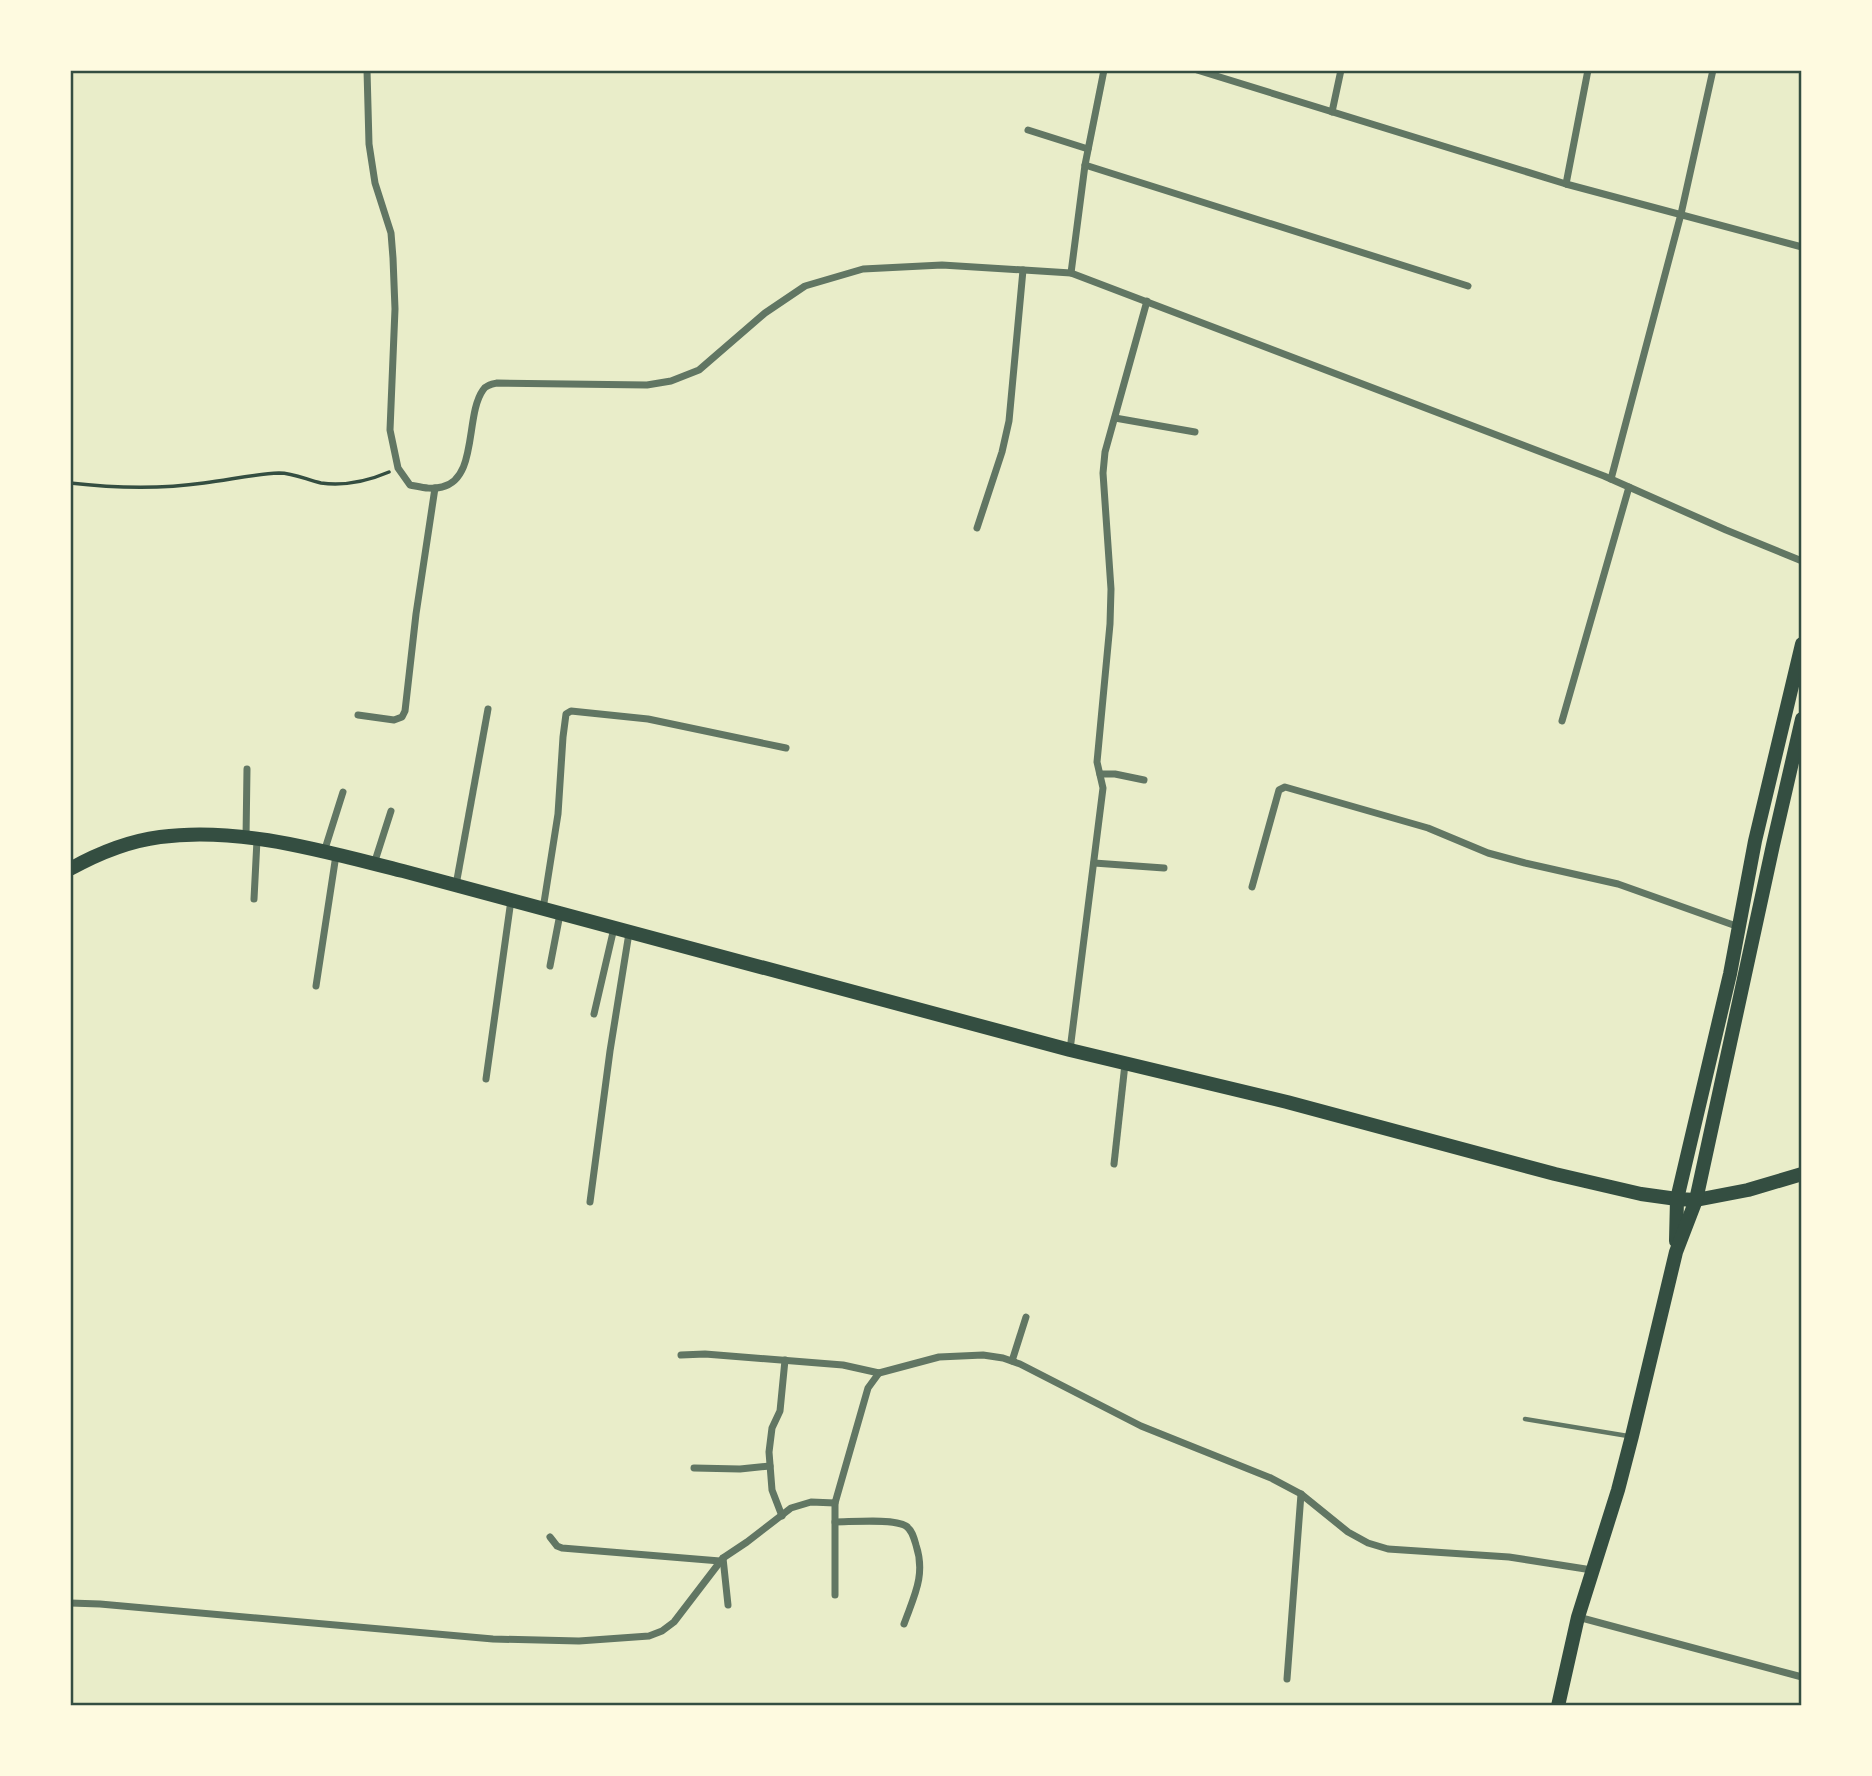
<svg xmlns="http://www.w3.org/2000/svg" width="1872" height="1776" viewBox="0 0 1872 1776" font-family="Signika,sans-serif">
<rect width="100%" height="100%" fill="#e9edc9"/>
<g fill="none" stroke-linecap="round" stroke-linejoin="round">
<path stroke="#344e41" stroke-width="3.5" d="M70,483C114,488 161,489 204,483C229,480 254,474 279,473C294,473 307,480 321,483C344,486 368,481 389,472"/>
<polyline stroke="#617663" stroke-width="4.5" points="1525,1419 1628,1436"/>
<g stroke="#617663" stroke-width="7">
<path d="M367,70L369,144L375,183L391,233L393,258L395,309L390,430L398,468L410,485C421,487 431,490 442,487C478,479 465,415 483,390C486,385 492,384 497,383L647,385L671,381L699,370L765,313L805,286L863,269L942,265L1071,273L1604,476L1726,530L1802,561"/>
<polyline points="1197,70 1566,184 1802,247"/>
<polyline points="1332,112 1341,70"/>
<polyline points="1028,130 1088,149"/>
<polyline points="1085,165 1468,286"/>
<polyline points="1566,184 1588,70"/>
<polyline points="1071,273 1085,165 1104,70"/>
<polyline points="1115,418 1195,432"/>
<polyline points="1611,479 1681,214 1713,70"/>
<polyline points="977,528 1002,452 1009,421 1023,270"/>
<polyline points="358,715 394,720 402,717 405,711 416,614 435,488"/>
<polyline points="1562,721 1629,487"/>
<polyline points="1100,774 1115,774 1144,780"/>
<polyline points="246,838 247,769"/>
<polyline points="324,852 343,792"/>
<polyline points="1094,863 1164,868"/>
<polyline points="374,864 391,811"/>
<polyline points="456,885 488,709"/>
<polyline points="1252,887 1279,790 1285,787 1428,828 1488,853 1525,863 1618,884 1739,927"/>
<polyline points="254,899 257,840"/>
<polyline points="543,909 558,814 563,737 566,714 571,711 648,719 786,748"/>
<polyline points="550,966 560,914"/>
<polyline points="316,986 336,855"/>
<polyline points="594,1014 614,928"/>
<polyline points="1070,1050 1103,788 1097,762 1110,624 1111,589 1103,473 1105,452 1147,301"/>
<polyline points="486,1079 511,900"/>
<polyline points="1114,1164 1125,1064"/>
<polyline points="590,1202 610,1051 629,933"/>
<polyline points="681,1355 705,1354 843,1365 879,1373"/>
<polyline points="1012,1361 1026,1317"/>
<polyline points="694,1468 740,1469 770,1466"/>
<polyline points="782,1516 772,1490 769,1452 772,1428 780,1411 785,1360"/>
<path d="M835,1522C851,1522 894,1518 906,1526C912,1530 914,1538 916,1545C926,1575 914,1596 904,1624"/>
<polyline points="550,1537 557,1546 562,1548 720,1561"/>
<polyline points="723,1558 728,1605"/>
<polyline points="835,1595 835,1503"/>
<polyline points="70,1603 100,1604 493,1639 579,1641 649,1636 662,1631 674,1622 723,1558 747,1542 791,1508 811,1502 835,1503 868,1388 879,1373 939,1357 983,1355 1003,1358 1020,1364 1141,1426 1271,1478 1301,1494 1348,1532 1368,1543 1388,1549 1509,1557 1592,1570"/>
<polyline points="1578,1617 1802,1677"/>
<polyline points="1287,1679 1301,1494"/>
</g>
<g stroke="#344e41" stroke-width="14">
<path d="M70,869C97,854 129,841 160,837C240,826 326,852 403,871L1070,1050L1287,1102L1555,1174L1641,1194L1677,1199L1696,1200L1748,1190L1802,1174"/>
<polyline points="1676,1241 1677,1199 1730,974 1755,841 1802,644"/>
<polyline points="1558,1706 1578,1617 1618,1490 1632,1436 1676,1252 1696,1200 1773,845 1802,719"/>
</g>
</g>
<rect width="1872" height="1776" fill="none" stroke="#fefae0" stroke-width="144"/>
<rect x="72" y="72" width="1728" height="1632" fill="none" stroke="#344e41" stroke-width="2.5"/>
</svg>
